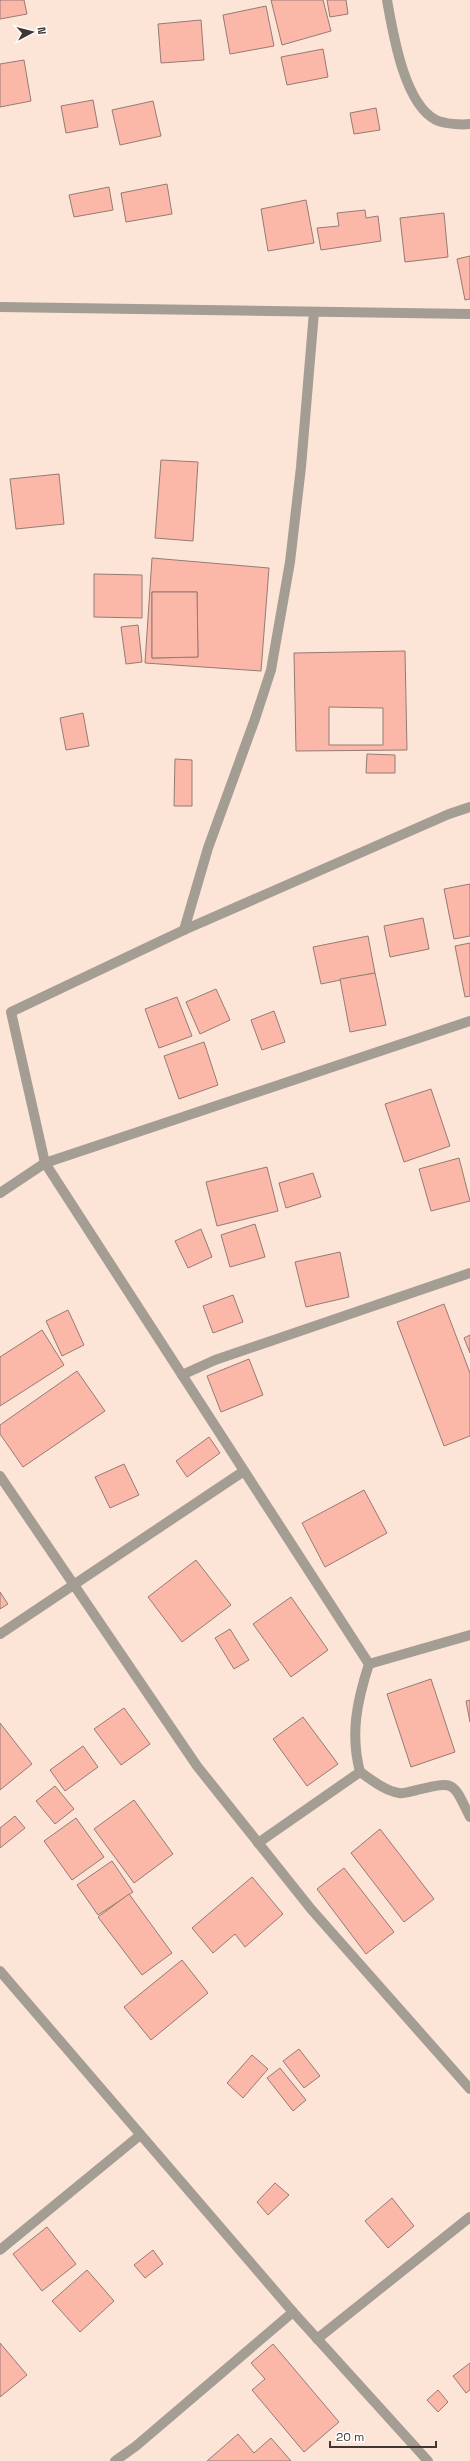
<svg xmlns="http://www.w3.org/2000/svg" width="470" height="2461" viewBox="0 0 470 2461" font-family="'Space Grotesk',sans-serif">
<rect width="100%" height="100%" fill="#fce5d6"/>
<g fill="#fbb8a9" stroke="#957b75" fill-rule="evenodd">
<polygon points="0,0 24,0 27,14 0,19"/>
<polygon points="271,0 323,0 331,31 282,45"/>
<polygon points="327,0 346,0 348,14 330,17"/>
<polygon points="266,6 274,46 230,54 223,15"/>
<polygon points="201,20 204,60 161,63 158,24"/>
<polygon points="323,49 328,77 287,85 281,57"/>
<polygon points="24,60 31,101 0,107 0,64"/>
<polygon points="93,100 98,127 66,133 61,106"/>
<polygon points="153,101 161,136 120,145 112,110"/>
<polygon points="376,108 380,130 354,134 350,113"/>
<polygon points="167,184 172,214 126,222 121,193"/>
<polygon points="109,187 113,210 74,217 69,195"/>
<polygon points="306,200 314,243 268,251 261,209"/>
<polygon points="365,210 366,218 378,216 381,241 321,250 317,228 339,226 337,213"/>
<polygon points="444,213 448,257 405,262 400,218"/>
<polygon points="470,256 470,299 465,300 457,259"/>
<polygon points="161,460 198,462 193,541 155,538"/>
<polygon points="59,474 64,524 16,529 10,479"/>
<path d="M152,558L269,568L261,671L145,663ZM152,592H197L198,657L152,658Z"/>
<polygon points="94,574 142,575 142,618 94,617"/>
<polygon points="152,592 197,592 198,657 152,658"/>
<polygon points="138,625 142,662 126,664 121,627"/>
<path d="M405,651L407,750L296,751L294,653ZM329,707L383,708V745H329Z"/>
<polygon points="83,713 89,746 66,750 60,718"/>
<polygon points="367,754 395,755 395,773 366,773"/>
<polygon points="175,759 192,760 192,806 174,806"/>
<polygon points="470,884 470,936 454,939 444,889"/>
<polygon points="423,918 429,949 390,957 384,926"/>
<polygon points="368,936 375,973 321,984 313,947"/>
<polygon points="470,943 470,996 465,997 455,946"/>
<polygon points="375,973 386,1025 350,1032 340,979"/>
<polygon points="216,989 230,1020 200,1034 186,1002"/>
<polygon points="177,997 192,1036 159,1048 145,1009"/>
<polygon points="274,1011 285,1042 262,1050 251,1020"/>
<polygon points="204,1042 218,1085 179,1099 164,1056"/>
<polygon points="431,1089 450,1146 404,1162 385,1104"/>
<polygon points="459,1158 470,1201 431,1211 419,1169"/>
<polygon points="267,1167 278,1211 217,1226 206,1182"/>
<polygon points="313,1173 321,1197 286,1208 279,1183"/>
<polygon points="255,1224 265,1257 230,1267 221,1235"/>
<polygon points="201,1229 212,1257 188,1268 175,1241"/>
<polygon points="340,1252 349,1297 306,1307 295,1262"/>
<polygon points="233,1295 243,1322 213,1333 203,1306"/>
<polygon points="444,1304 470,1373 470,1436 444,1446 397,1322"/>
<polygon points="68,1310 84,1345 62,1356 46,1321"/>
<polygon points="42,1330 64,1365 0,1406 0,1357"/>
<polygon points="470,1335 470,1353 464,1338"/>
<polygon points="249,1359 263,1395 221,1412 207,1376"/>
<polygon points="77,1371 105,1411 23,1467 0,1434 0,1425"/>
<polygon points="209,1437 220,1453 187,1477 176,1461"/>
<polygon points="124,1464 139,1495 110,1508 95,1477"/>
<polygon points="364,1490 387,1533 325,1567 302,1523"/>
<polygon points="196,1560 231,1605 182,1642 148,1597"/>
<polygon points="0,1592 8,1604 0,1609"/>
<polygon points="291,1597 328,1650 291,1677 253,1624"/>
<polygon points="230,1629 249,1660 234,1669 215,1638"/>
<polygon points="431,1679 455,1752 411,1767 387,1694"/>
<polygon points="470,1700 470,1722 466,1701"/>
<polygon points="124,1708 150,1744 121,1765 94,1729"/>
<polygon points="303,1717 338,1764 307,1786 273,1739"/>
<polygon points="0,1723 32,1764 0,1790"/>
<polygon points="83,1746 98,1767 65,1791 50,1770"/>
<polygon points="55,1786 74,1809 55,1824 36,1801"/>
<polygon points="134,1800 173,1854 134,1883 94,1829"/>
<polygon points="15,1816 25,1828 0,1848 0,1828"/>
<polygon points="76,1818 104,1857 72,1880 44,1841"/>
<polygon points="380,1829 434,1899 404,1922 351,1853"/>
<polygon points="112,1861 133,1892 98,1915 77,1885"/>
<polygon points="344,1868 394,1932 366,1954 317,1889"/>
<polygon points="252,1877 283,1914 245,1947 235,1934 213,1953 192,1928"/>
<polygon points="129,1894 172,1953 142,1975 98,1917"/>
<polygon points="182,1960 208,1993 151,2040 124,2007"/>
<polygon points="299,2049 320,2076 304,2088 283,2061"/>
<polygon points="252,2055 268,2069 243,2098 227,2083"/>
<polygon points="280,2068 306,2100 293,2111 267,2078"/>
<polygon points="275,2183 289,2195 268,2215 257,2202"/>
<polygon points="392,2198 414,2226 388,2248 365,2221"/>
<polygon points="47,2227 76,2264 42,2291 13,2254"/>
<polygon points="153,2250 163,2264 145,2278 134,2265"/>
<polygon points="87,2270 114,2301 80,2332 52,2301"/>
<polygon points="0,2343 27,2375 0,2397"/>
<polygon points="273,2344 339,2422 304,2452 252,2390 265,2379 251,2363"/>
<polygon points="470,2363 470,2390 466,2393 453,2376"/>
<polygon points="438,2390 448,2402 438,2412 427,2400"/>
<polygon points="238,2434 254,2453 271,2438 291,2461 207,2461"/>
</g>
<g fill="none" stroke-linecap="round" stroke-linejoin="round">
<g stroke="#a49d94" stroke-width="10">
<path d="M387,0C393,33 404,104 436,120C445,124 461,125 470,124"/>
<polyline points="0,307 470,314"/>
<polyline points="184,930 208,848 255,719 271,670 290,562 301,467 314,312"/>
<polyline points="0,1193 45,1163 470,1021"/>
<polyline points="182,1375 215,1360 470,1273"/>
<polyline points="0,1476 197,1766 311,1909 470,2089"/>
<polyline points="0,1634 244,1471"/>
<polyline points="369,1664 45,1163 11,1012 184,930 449,814 470,807"/>
<polyline points="369,1664 470,1635"/>
<path d="M360,1772C372,1780 385,1791 399,1793C404,1794 412,1791 417,1790C456,1781 452,1781 470,1817"/>
<path d="M258,1843L360,1772C350,1734 357,1701 369,1664"/>
<polyline points="0,1971 293,2312 428,2461"/>
<polyline points="0,2250 139,2136"/>
<polyline points="317,2339 470,2217"/>
<polyline points="115,2461 136,2446 293,2312"/>
</g>
</g>
<g transform="translate(32 32) rotate(83)" stroke="#ffffff" stroke-width="3" paint-order="stroke">
<path d="M0-3L7 15L0 10L-7 15Z" fill="#403731"/>
<text y="-6" font-size="11" font-weight="bold" text-anchor="middle" fill="#403731">N</text>
</g>
<path d="M330 2441v6h106v-6" fill="none" stroke="#403731" stroke-width="2"/>
<text x="336" y="2441" font-size="12" fill="#403731" stroke="#ffffff" stroke-width="3" paint-order="stroke">20 m</text>
</svg>
